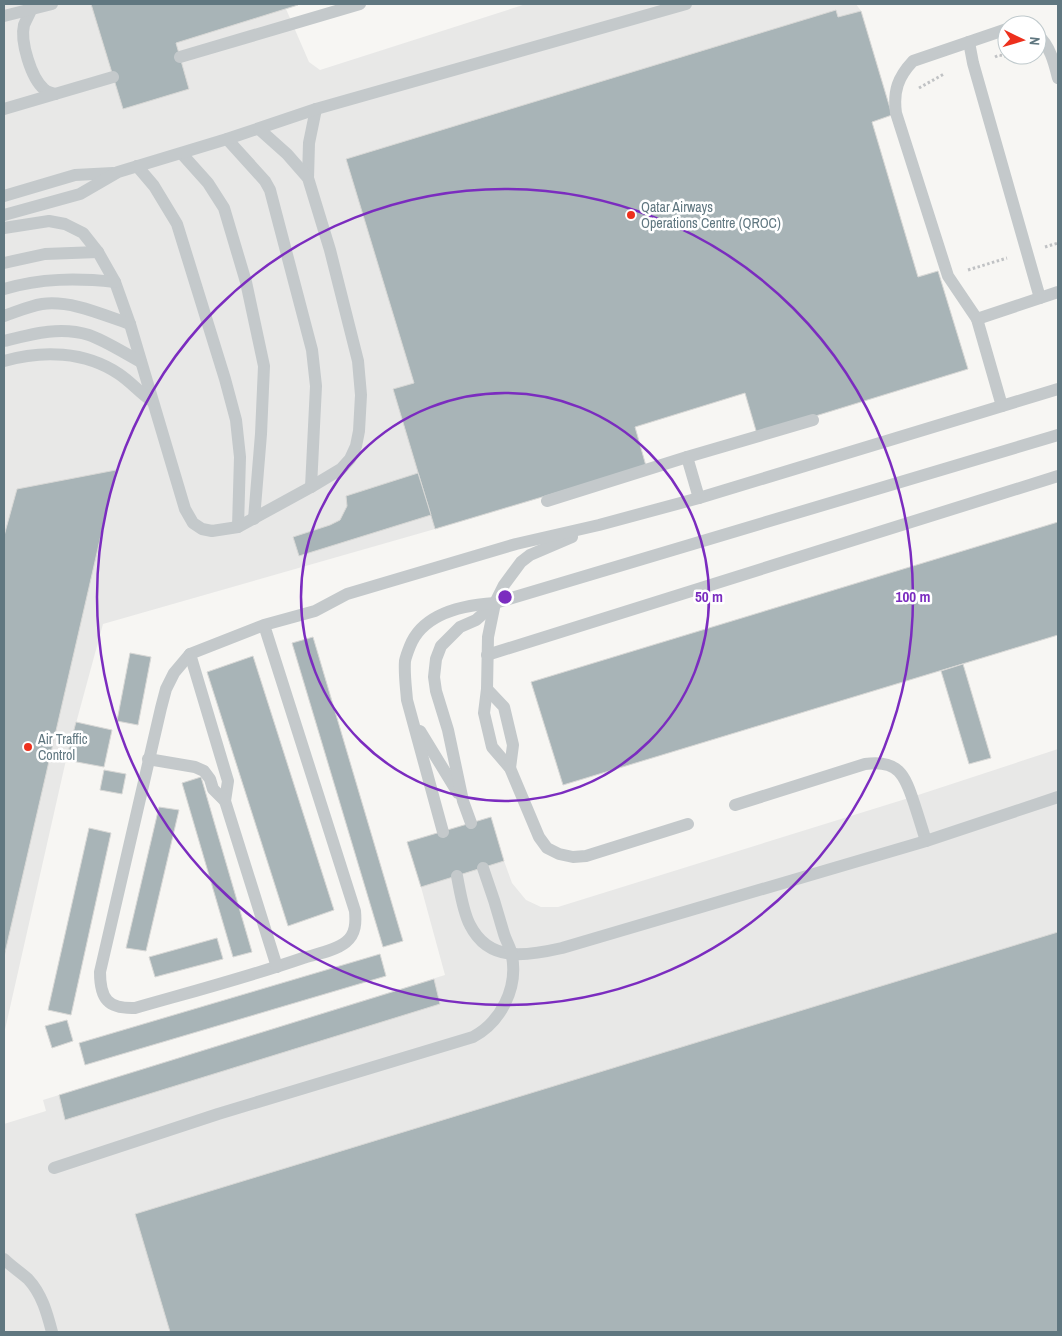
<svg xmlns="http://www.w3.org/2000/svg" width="1062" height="1336" viewBox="0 0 1062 1336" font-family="'Archivo Narrow',sans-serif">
<rect width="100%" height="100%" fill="#f7f6f3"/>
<g fill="#e8e8e7">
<polygon points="4,4 298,4 298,5 286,9 309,62 320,70 526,4 856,4 861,11 892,115 872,122 918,276 938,271 968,369 757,434 745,393 635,427 646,466 435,529 103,624 66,760 4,1034"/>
<polygon points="1058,749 1058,1332 4,1332 4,1124 46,1111 43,1100 445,975 421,887 504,861 512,883 526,900 541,907 558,907 912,797"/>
</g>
<g fill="#a8b4b7" stroke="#d8d8d6">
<polygon points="91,4 298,4 298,5 176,43 189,89 123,109"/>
<polygon points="836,10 838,17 861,11 892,115 872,122 918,277 938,271 968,369 757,434 745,393 635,427 646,466 435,529 393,389 414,383 346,159"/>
<polygon points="116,470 4,957 4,536 17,489"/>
<polygon points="418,473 431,515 299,556 293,537 330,525 340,520 347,506 346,496"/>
<polygon points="1058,522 1058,635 563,785 531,682"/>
<polygon points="313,637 403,941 383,947 292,643"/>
<polygon points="130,653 151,657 138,725 117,721"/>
<polygon points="253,656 334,910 288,926 207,672"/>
<polygon points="963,664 991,758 969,764 941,671"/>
<polygon points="76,722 112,730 104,767 66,760"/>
<polygon points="104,770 126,774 122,794 100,790"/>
<polygon points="201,777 252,952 233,957 182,783"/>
<polygon points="159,807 179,810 146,951 126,948"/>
<polygon points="491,817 504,861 421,887 407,842"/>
<polygon points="89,828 111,833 71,1015 48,1010"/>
<polygon points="1058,932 1058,1332 170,1332 135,1214"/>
<polygon points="217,938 223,959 155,977 149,957"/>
<polygon points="380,954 386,976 85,1065 79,1043"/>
<polygon points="434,979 440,1004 65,1120 59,1095"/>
<polygon points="67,1020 73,1041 52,1048 45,1026"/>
</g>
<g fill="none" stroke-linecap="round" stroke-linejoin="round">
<g stroke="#c0c2c4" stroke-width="3" stroke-dasharray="2.5 2.5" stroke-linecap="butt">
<polyline points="995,57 999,55 1033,62"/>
<polyline points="919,88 944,74"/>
<polyline points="1045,247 1058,243"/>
<polyline points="968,270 1007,258"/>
</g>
<g stroke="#c4c9cb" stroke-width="12">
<path d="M31,10C29,15 26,20 24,25C20,41 31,78 44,89C47,92 51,93 55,94"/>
<polyline points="4,16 52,4"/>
<path d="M1037,34C1050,46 1054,62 1058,78"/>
<polyline points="969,42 973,63 1040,298"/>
<polyline points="180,57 360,4"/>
<polyline points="4,109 113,77"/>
<polyline points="227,139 265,181 270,190 312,350 316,386 311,487"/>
<polyline points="182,154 208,183 224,208 246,282 264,366 261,434 254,519"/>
<polyline points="137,166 154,186 177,224 225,379 236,420 240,457 238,527"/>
<polyline points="308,178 309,143 316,109"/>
<polyline points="4,196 75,175 113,173"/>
<polyline points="4,215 80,194 118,172 227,139 316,109 686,4"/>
<polyline points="4,228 49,221 65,224 83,233 98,252 115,282 130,324 185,509 193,523 202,529 212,531 238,527 311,487 341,469 350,459 356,446 359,431 361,395 358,361 330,250 308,178 287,154 259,129"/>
<polyline points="4,263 45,254 98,252"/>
<path d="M4,289C41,278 77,278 115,282"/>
<path d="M4,316C16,312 29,306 42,304C71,300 103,315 130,324"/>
<polyline points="977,319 1058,292"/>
<path d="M4,341C32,334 60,326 89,335C104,340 126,354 141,362"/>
<path d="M4,361C42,350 85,351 119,374C131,382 140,393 152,401"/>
<path d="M1002,406L977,319L948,276L896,113C893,91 898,77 913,61L1007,29"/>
<polyline points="687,457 699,498"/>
<polyline points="547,501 687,457 813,420"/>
<polyline points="572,537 530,555 521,562 504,585 495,603 488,637 487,689 484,713 492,747 510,768 539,837 547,848 559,854 573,857 586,856 688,824"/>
<path d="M264,625L355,911C356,922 356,934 346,942C335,951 316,954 303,958C248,977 191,992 135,1008C108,1009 100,999 100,972L161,708L166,689L174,673L190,654L264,625L315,611L347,594L516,544L599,525L699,498L1058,389"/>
<polyline points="190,654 228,781 225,801 277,967"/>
<polyline points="487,655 1058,476"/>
<polyline points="487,689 504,707 513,745 510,768"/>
<polyline points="420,731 458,793"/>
<polyline points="148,759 195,767 204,771 210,779 213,789 225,801"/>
<path d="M735,805L865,764C898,759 905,775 914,803C918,815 922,828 926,841"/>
<polyline points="471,823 463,801 448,730 436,691 434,677 436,659 441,646 460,627 476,620 495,603"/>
<path d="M443,832L407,700C406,687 404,674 405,661C406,656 408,651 410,646C423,613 463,605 495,603L1058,435"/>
<path d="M457,876C460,891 463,912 470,925C489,963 527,956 562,948L926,841L1058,797"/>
<path d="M54,1168L218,1114L473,1037C501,1022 518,988 512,956C511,948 506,941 504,934C498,912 491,890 483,868"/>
<path d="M4,1259C11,1266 20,1272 28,1279C42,1294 47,1313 52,1332"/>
</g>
</g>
<g fill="none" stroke="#7b2cbf" stroke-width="2.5">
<circle cx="505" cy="597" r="204"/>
<circle cx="505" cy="597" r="408"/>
</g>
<g fill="#ed301d" stroke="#fff" stroke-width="2">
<circle cx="631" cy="215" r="5"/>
<circle cx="28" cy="747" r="5"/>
</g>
<g text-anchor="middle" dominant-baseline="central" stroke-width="5" stroke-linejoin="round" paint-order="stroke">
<g font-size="14" fill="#607780" stroke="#fff" text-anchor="start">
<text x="641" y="207">Qatar Airways<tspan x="641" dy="16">Operations Centre (QROC)</tspan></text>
<text x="38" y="739">Air Traffic<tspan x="38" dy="16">Control</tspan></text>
</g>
</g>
<circle cx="505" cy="597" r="8" fill="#7b2cbf" stroke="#fff" stroke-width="2.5"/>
<g font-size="15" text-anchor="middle" font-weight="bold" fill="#7b2cbf" stroke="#fff" stroke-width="5" stroke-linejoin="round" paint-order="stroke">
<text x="709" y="602">50 m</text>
<text x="913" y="602">100 m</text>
</g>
<rect width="1062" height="1336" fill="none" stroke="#607780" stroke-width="10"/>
<g transform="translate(1022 40) rotate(95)"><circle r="24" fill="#ffffff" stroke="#bfc9cc"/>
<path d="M0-4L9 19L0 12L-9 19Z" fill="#ed301d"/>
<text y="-8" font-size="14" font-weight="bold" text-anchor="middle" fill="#607780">N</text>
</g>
</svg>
